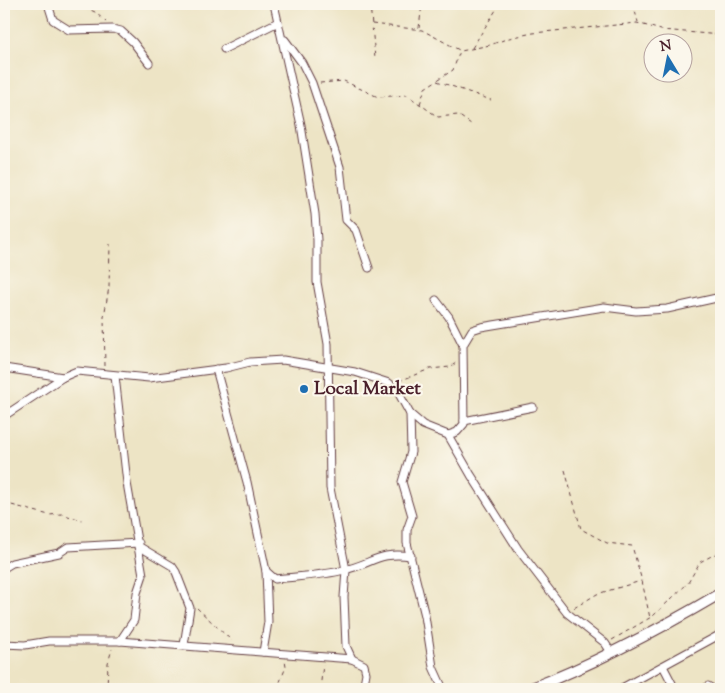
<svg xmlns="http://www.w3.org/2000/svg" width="725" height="693" viewBox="0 0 725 693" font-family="'Sorts Mill Goudy',serif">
<rect width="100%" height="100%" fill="#fbf7ec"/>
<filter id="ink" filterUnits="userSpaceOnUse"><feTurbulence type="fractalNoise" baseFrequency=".02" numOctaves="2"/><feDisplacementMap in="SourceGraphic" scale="10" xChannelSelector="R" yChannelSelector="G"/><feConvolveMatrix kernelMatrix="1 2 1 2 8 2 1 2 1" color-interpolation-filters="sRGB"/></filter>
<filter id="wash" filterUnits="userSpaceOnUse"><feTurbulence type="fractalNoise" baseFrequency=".0096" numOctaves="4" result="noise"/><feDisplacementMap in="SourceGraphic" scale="20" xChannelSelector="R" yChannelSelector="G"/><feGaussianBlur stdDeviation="1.12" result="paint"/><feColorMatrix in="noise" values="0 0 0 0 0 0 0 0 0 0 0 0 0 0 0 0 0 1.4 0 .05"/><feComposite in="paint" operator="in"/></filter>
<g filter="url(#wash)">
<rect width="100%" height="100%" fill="#ede4c5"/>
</g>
<g filter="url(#ink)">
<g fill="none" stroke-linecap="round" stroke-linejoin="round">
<defs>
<g id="minor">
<polyline points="48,4 53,20 69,30 113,29 121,31 133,42 149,63"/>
<polyline points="274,4 301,125 315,214 317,240 317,282 328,344 330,488 346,570 344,597 346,646 352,659 364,665 366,673 363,689"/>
<polyline points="285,40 302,63 312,83 340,167 346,220 356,230 369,268"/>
<polyline points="224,49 278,22"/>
<polyline points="436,300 449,317 463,345 464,424 457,432 448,435"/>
<polyline points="463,345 472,330 481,327 604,307 636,311 667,309 721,297"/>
<polyline points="4,368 63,377"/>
<polyline points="216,369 247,482 266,571 268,622 263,652"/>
<polyline points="115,376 127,483 143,575 137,593 134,620 120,641"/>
<polyline points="410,414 423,425 448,435 471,475 518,549 567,613 605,643 611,652"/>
<polyline points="4,416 63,377 77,371 149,378 226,368 250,362 283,360 355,372 389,383 398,392 410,414 411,452 402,482 412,516 407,530 407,543 425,616 433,667 443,689"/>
<polyline points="464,421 533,407"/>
<polyline points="140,547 172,566 176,572 190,608 184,645"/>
<polyline points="4,568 12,563 59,553 68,547 139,543"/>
<path d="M266,571L275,579C298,576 322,576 344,570C372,564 379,551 411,556"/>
<polyline points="4,644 25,645 49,641 120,641 352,659"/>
<polyline points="663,666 675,689"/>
<polyline points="708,686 713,689"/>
<polyline points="620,689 721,634"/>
</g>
<path id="secondary" d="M529,689C595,664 660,629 721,593"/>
</defs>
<use href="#minor" stroke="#623d42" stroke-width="9"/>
<use href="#secondary" stroke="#623d42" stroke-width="12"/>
<g stroke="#623d42" stroke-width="1" stroke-dasharray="4 4" stroke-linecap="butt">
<polyline points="77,4 95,12 106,22"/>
<polyline points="370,4 375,58"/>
<polyline points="633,4 638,22"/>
<polyline points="372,24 422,30 461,51 490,45 509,38 533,33 637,23 661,30 721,35"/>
<polyline points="419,28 422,4"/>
<polyline points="472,48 496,10 496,4"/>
<polyline points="437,81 491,100"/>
<polyline points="320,83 344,81 378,97 407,95 438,117 458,115 471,124"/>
<polyline points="420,104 425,88 453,70 460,51"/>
<polyline points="105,366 104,317 109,287 110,244"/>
<polyline points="399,381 430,369 450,367 456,363"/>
<polyline points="565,470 581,529 607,543 632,546 642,581 650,618"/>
<polyline points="4,503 49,515 61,514 82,520"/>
<polyline points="197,608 232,641"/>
<polyline points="574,608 597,594 641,581"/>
<polyline points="612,640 653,616 688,583 700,562 721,551"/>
<polyline points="107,689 108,663 112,649"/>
<polyline points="277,689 286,667 285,661"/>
<polyline points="320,689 323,665"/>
</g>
<use href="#minor" stroke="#fff" stroke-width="7"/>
<use href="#secondary" stroke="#fff" stroke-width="10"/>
</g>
</g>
<circle fill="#1f6fb2" stroke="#fbf7ec" stroke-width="2" cx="304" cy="389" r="5"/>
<g text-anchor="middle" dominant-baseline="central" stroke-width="4.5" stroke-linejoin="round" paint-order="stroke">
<g font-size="19" font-weight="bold" fill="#4a1f2b" stroke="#fbf7ec" text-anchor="start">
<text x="314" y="389">Local Market</text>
</g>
</g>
<rect width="725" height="693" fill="none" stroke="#fbf7ec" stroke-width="20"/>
<g transform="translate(668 58) rotate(350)"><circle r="24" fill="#fbf7ec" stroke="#b4a19f"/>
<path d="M0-4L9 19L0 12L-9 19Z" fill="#1f6fb2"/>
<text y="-8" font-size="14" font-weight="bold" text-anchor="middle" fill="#4a1f2b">N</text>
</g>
</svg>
